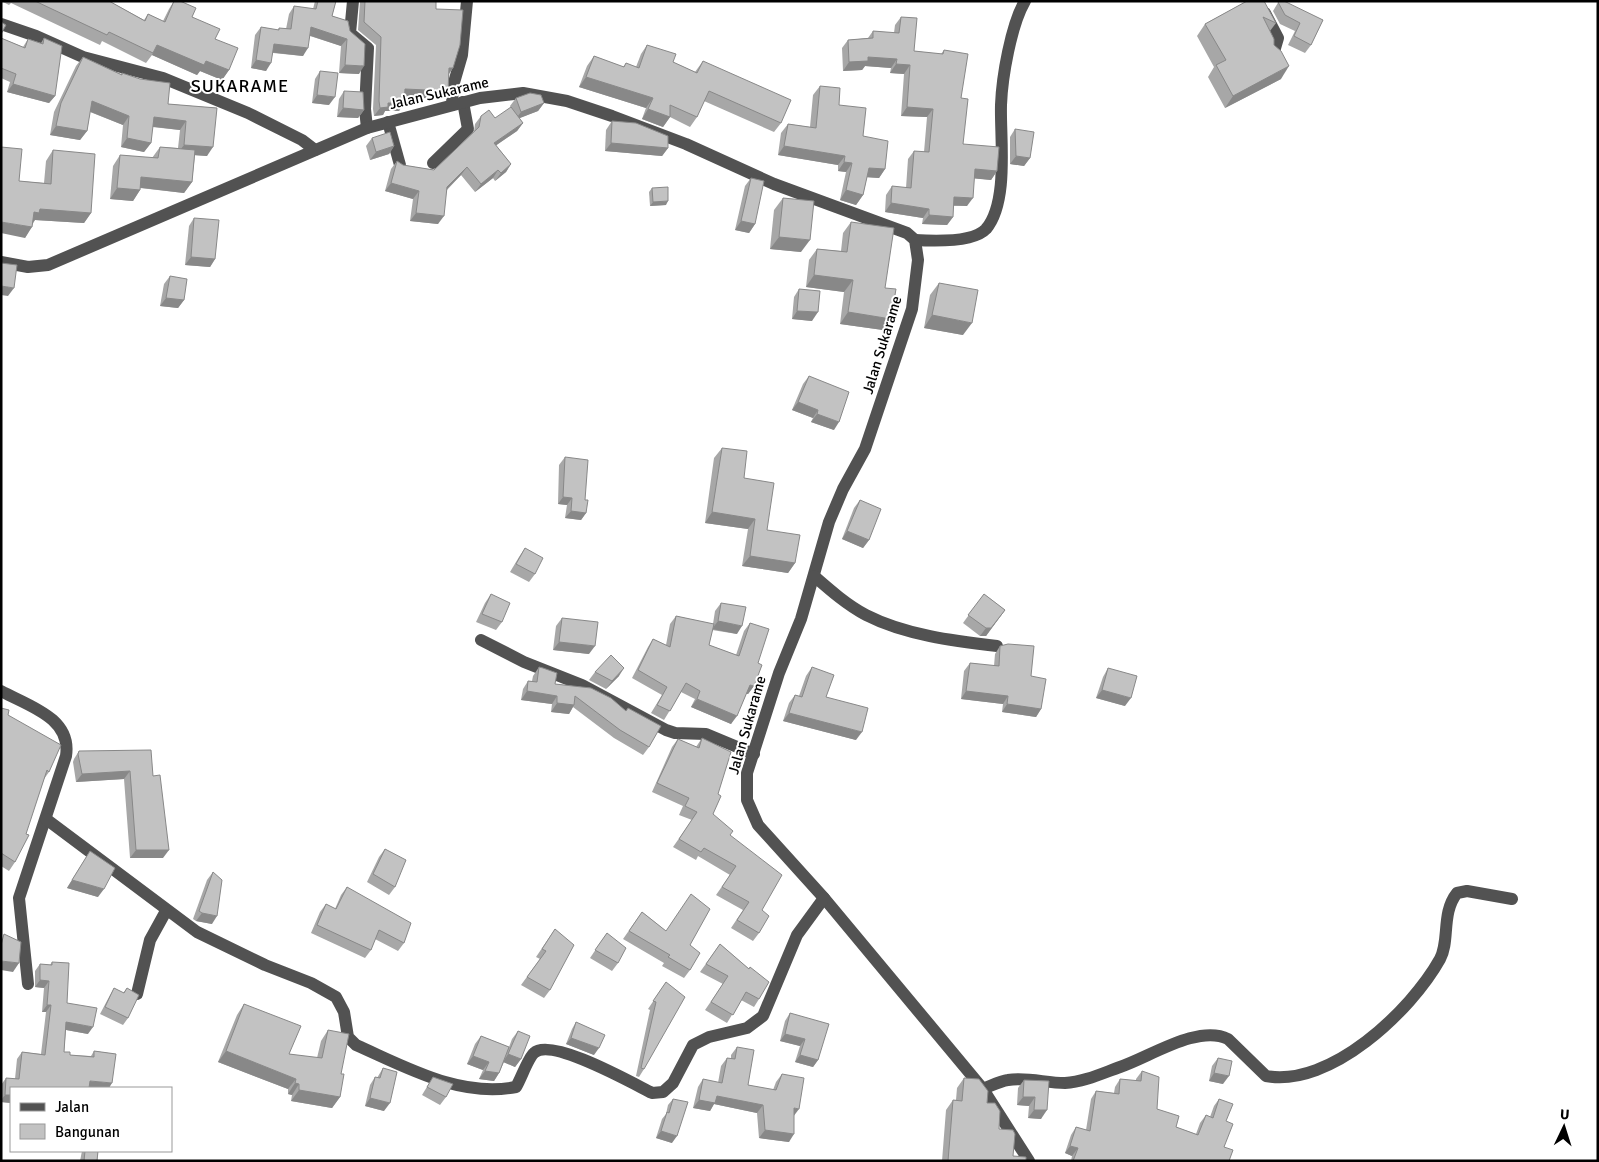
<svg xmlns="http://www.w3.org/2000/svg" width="1599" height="1162" viewBox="0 0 1599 1162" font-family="Signika,sans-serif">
<rect width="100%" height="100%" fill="#fff"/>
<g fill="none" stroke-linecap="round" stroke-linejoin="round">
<g stroke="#525252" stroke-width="12">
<polyline points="353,1 350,33 368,48 365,109 367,128"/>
<polyline points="1265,13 1278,38 1273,55"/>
<polyline points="1,24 36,36 83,57 163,78 248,113 302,140 315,150"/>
<polyline points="452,105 453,86 462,55 467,1"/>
<polyline points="388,122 400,165"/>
<polyline points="433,163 468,129 463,102"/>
<path d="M915,240C932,241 973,243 986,229C1009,202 1000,138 1001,105C1002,77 1011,25 1025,1"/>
<polyline points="1,262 28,267 48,265 367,128 480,98 523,93 567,101 612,116 686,144 774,184 907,233 915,240 918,260 912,309 865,449 843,489 829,522 801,619 779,673 747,773 747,800 758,825 824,898 983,1089 1029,1161"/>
<path d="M814,576C830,590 847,605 866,615C905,635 954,641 997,646"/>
<polyline points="481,640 524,662 582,685 666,730 675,733 706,734 754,754"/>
<path d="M1,691C29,706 72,718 66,756L19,898L28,984"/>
<path d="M46,819L197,932L265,965L311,983L336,997L344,1012L348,1037L356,1045C406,1067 460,1098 516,1087C521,1079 528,1058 534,1053C551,1037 632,1083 652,1093L663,1092L673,1083L693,1045L709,1037L747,1028L763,1016L797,935L824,898"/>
<polyline points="137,994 150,940 166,911"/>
<path d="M983,1089C991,1086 1000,1081 1008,1080C1027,1077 1046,1083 1065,1083C1084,1082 1103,1073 1120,1067C1150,1057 1198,1024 1228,1039L1266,1076C1330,1088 1411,1011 1440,959C1450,941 1441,913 1457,893L1467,891L1512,899"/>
</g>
</g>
<g fill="#a7a7a7">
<polygon points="1,1 109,1 144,20 148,14 163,21 169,9 174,1 180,1 192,17 215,39 229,70 222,80 200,71 197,75 152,55 146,63 102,41 100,45 11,3 9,5"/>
<polygon points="315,1 336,1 332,16 348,21 359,74 339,73 341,46 310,36 303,56 273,53 266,71 251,68 255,35 261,27 278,30 279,28 286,29 289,14 294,6 313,9"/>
<polygon points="360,1 436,1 436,9 453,68 449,74 448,91 443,99 405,97 404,103 399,111 385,111 383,115 374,116 373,109 376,45 358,30"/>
<polygon points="1247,1 1276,23 1270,31 1281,79 1225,108 1208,77 1214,67 1197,36 1205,24"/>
<polygon points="1279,1 1323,20 1311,45 1305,53 1288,45 1295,31 1280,24 1273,11"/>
<polygon points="901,17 914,51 941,54 944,50 961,98 963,144 997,171 991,180 974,178 967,206 953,206 953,217 947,225 922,224 923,218 885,212 886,195 892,186 906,188 908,159 914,151 924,152 927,117 901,116 904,74 890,73 891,68 865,66 862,70 843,71 842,48 848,40 868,38 873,31 894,33 895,25"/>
<polygon points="1,38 23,47 28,39 41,43 44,38 55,96 49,103 7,92 10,82 1,78"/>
<polygon points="647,45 673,62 695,72 703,61 781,123 774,132 704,101 697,117 690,127 670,117 663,127 642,119 646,108 579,87 587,66 594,56 623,67 626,63 636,67 641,54"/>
<polygon points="83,57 121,74 122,73 168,104 217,108 207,156 195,155 192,182 184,193 140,188 140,190 133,201 110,199 113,166 120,155 152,158 160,147 178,148 180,130 152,127 151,143 144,152 121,147 123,125 90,112 87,131 80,140 50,135 54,112 76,66"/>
<polygon points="320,71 329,105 312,103 315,79"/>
<polygon points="820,86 839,105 863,136 885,169 879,178 867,177 863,195 856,205 840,200 846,172 838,171 838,165 778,155 781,133 788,124 810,127 813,95"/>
<polygon points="344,91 364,110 358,118 337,117 339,99"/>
<polygon points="516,98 544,103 538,111 519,118 523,123 517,131 496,145 511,164 506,172 495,181 493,178 475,192 461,175 447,190 438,224 410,221 413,199 385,191 391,169 397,161 403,165 434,170 474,132 475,124 481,116 495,118 511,108 510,106"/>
<polygon points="612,121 668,148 662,156 605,151 606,130"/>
<polygon points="1015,129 1030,158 1024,166 1010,164 1010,137"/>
<polygon points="372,138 394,146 389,154 370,160 366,146"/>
<polygon points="53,150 91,213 84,223 35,220 25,238 19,181 44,183 46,161"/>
<polygon points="751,178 755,224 749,233 735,230 745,186"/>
<polygon points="652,188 666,205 650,206 649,192"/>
<polygon points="783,198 801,252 770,249 774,210"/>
<polygon points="194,218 215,259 210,267 185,265 189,226"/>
<polygon points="851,222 885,288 891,319 883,330 840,324 844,292 806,287 809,260 817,249 841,251 843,233"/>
<polygon points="170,276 184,300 178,308 160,306 164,284"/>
<polygon points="939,283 963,335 924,328 930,295"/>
<polygon points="799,289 812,321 792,319 794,297"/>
<polygon points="809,376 834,430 811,422 813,418 792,410 803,384"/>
<polygon points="722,448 744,478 767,530 795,563 788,573 742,566 748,529 705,523 714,458"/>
<polygon points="565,457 585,500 586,513 581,520 565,518 567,505 558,504 559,465"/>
<polygon points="860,500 869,540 863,548 842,539 854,508"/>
<polygon points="525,548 535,574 529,582 510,572 519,557"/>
<polygon points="491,594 502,622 496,630 476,622 485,603"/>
<polygon points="984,594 1005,610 986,636 980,636 963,623"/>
<polygon points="721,603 737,634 712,630 709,645 736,655 744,631 750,623 758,663 754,686 748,694 746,694 731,724 691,707 695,699 681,692 664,720 651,713 662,695 632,678 648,647 653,639 666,645 670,624 676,616 713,624 715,611"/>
<polygon points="562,618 589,654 553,650 556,626"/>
<polygon points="1000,646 1031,676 1041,709 1036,717 1002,712 1003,704 961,699 964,671 970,663 994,666 995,654"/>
<polygon points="539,667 555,684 591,688 649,747 643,755 614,738 573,707 569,714 551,712 552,704 521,700 523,689 528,681 532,681 533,676"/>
<polygon points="812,667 826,697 856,740 783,721 789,703 795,695 799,696 806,676"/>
<polygon points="1108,668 1125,706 1096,698 1103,677"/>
<polygon points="595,672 619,676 606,689 589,680"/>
<polygon points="1,708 8,715 49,772 44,779 15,862 9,871 1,866"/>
<polygon points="702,738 718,794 713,814 730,835 762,910 759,933 753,941 731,928 743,910 716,895 730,875 698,856 696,860 673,847 692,820 679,815 683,806 652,792 672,747 678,739 696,747"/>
<polygon points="79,751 153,776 163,858 130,858 124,779 76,782 73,762 74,759"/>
<polygon points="385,849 395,887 389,895 367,882 379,857"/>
<polygon points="90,851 98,897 67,888"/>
<polygon points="213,872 212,924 196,921 193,919 207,880"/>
<polygon points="347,887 404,943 398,951 375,939 371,950 365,958 311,933 320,912 326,904 335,909 341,895"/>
<polygon points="642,912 666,931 690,945 690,970 684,978 662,966 664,963 623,939"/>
<polygon points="555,929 550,990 544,998 521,985 540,959 536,957"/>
<polygon points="607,933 618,963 612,971 590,958"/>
<polygon points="720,944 749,969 759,999 754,1007 741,1000 727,1023 705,1010 723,984 700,972"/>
<polygon points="52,962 67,1003 88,1034 66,1030 64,1052 70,1055 91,1056 94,1051 116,1054 11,1088 11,1103 1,1102 1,1085 6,1078 15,1079 17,1059 22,1052 41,1054 46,1012 42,1012 44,988 35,987 35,971 40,964 50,965"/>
<polygon points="666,982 644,1069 639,1077 636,1076 650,1010 648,1009"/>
<polygon points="114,988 123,993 127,988 128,1018 123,1025 100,1014 110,995"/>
<polygon points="244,1004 289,1054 317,1058 321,1041 328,1030 341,1074 340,1097 332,1108 291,1101 292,1095 288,1094 288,1089 218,1062 237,1015"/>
<polygon points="790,1013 818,1060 813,1067 795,1062 800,1046 780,1041 785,1021"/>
<polygon points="576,1022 594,1055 566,1044 572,1029"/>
<polygon points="518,1031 521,1059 515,1067 504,1062 499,1073 494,1081 479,1079 483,1070 467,1064 475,1044 481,1036 509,1047 512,1039"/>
<polygon points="737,1047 748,1085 773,1090 776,1082 782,1074 794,1116 789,1142 759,1138 757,1113 714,1104 710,1111 693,1108 698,1087 703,1079 718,1083 721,1066 727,1058 731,1059 731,1055"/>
<polygon points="1218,1058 1223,1084 1209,1081 1212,1066"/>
<polygon points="383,1068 384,1111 365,1106 370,1085 375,1077 377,1078"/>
<polygon points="1142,1071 1157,1109 1176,1127 1196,1134 1200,1123 1206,1115 1210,1117 1214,1106 1219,1099 1226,1121 1224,1147 1229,1161 1071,1161 1072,1156 1065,1153 1071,1135 1076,1127 1086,1130 1091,1099 1096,1091 1114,1093 1115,1087 1120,1079 1136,1081 1136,1079"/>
<polygon points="433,1077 446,1097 440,1105 422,1095"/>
<polygon points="964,1078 987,1103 999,1129 1013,1156 1026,1161 942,1161 946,1110 953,1100 956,1100 957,1088"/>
<polygon points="1024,1080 1049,1081 1041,1119 1028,1118 1029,1106 1017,1105 1018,1088"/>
<polygon points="673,1099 672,1143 656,1138 662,1119 666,1114 668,1105"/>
<polygon points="82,1151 98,1151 97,1161 80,1161"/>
</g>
<g fill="#888">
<polygon points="311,27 347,39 341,46 305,34"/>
<polygon points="274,44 308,48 303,56 268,52"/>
<polygon points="157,45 206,61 229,70 222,80 200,71 197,75 152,55"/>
<polygon points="868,57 897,59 891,68 865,66 862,70 843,71 849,62"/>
<polygon points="256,60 271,63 266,71 251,68"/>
<polygon points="896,64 910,65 904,74 890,73"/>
<polygon points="345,65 364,66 359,74 339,73"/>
<polygon points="1289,66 1281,79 1225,108 1233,96"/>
<polygon points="449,68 453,68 447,76"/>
<polygon points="586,77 653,98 646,108 579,87"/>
<polygon points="13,84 55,96 49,103 7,92"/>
<polygon points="405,89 448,91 443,99 400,97"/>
<polygon points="317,95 335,97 329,105 312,103"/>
<polygon points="92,101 129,116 123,125 86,110"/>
<polygon points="388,103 404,103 399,111 385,111 383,115 374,116 380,108"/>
<polygon points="544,103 538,111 515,120 521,112"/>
<polygon points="907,107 933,109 927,117 901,116"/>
<polygon points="343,108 364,110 358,118 337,117"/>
<polygon points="648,109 670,117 663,127 642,119"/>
<polygon points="154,117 186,121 180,130 147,126"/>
<polygon points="523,123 517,131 488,151 494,143"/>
<polygon points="56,126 87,131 80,140 50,135"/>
<polygon points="127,138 151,143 144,152 121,147"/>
<polygon points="611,143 668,148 662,156 605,151"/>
<polygon points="184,145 213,147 207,156 177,154"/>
<polygon points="394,146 389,154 370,160 376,152"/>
<polygon points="784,146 845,156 838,165 778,155"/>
<polygon points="1016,156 1030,158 1024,166 1010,164"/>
<polygon points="844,162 852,163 846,172 838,171"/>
<polygon points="511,164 506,172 495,181 501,173"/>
<polygon points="467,167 461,175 441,195 447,187"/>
<polygon points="869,168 885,169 879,178 863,177"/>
<polygon points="975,169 997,171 991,180 969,178"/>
<polygon points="498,170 493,178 475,192 481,184"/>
<polygon points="141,177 192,182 184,193 134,187"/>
<polygon points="391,183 419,191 413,199 385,191"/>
<polygon points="117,188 140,190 133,201 110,199"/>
<polygon points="846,190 863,195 856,205 840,200"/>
<polygon points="954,197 973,198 967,206 948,205"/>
<polygon points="668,201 666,205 650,206 653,202"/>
<polygon points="891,203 929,209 923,218 885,212"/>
<polygon points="40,209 91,213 84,223 35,220 32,223 34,212"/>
<polygon points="416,213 444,216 438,224 410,221"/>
<polygon points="929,215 953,217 947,225 922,224"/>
<polygon points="741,221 755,224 749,233 735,230"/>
<polygon points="1,222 32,227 25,238 1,233"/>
<polygon points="779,237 810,240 801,252 770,249"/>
<polygon points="191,257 215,259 210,267 185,265"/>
<polygon points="814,275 853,280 844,292 806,287"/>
<polygon points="1,286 14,288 8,296 1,295"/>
<polygon points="166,298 184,300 178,308 160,306"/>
<polygon points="797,311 818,312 812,321 792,319"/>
<polygon points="848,312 891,319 883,330 840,324"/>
<polygon points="932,315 972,323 963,335 924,328"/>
<polygon points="798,402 818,410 813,418 792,410"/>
<polygon points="817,414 839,422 834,430 811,422"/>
<polygon points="563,497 572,498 567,505 558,504"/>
<polygon points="571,511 586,513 581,520 565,518"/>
<polygon points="712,512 755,519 748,529 705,523"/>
<polygon points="847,531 869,540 863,548 842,539"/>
<polygon points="750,556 795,563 788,573 742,566"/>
<polygon points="1005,610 986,636 980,636 986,628"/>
<polygon points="718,621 742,626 737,634 712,629"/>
<polygon points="559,642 595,646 589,654 553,650"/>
<polygon points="624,668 619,676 606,689 612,681"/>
<polygon points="750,685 754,686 748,694 744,693"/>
<polygon points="1102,690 1131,698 1125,706 1096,698"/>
<polygon points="527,691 557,696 552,704 521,700"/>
<polygon points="966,691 1008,696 1003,704 961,699"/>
<polygon points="697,699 737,716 731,724 691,707"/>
<polygon points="557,703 574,705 569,714 551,712"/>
<polygon points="1007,704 1041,709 1036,717 1002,712"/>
<polygon points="789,713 862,732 856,740 783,721"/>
<polygon points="130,771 124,779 76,782 82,774"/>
<polygon points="136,850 169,850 163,858 130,858"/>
<polygon points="72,880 104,889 98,897 67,888"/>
<polygon points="202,913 217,916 212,924 196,921"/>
<polygon points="1,961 19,963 13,972 1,970"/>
<polygon points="40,980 49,981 44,988 35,987"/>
<polygon points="47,1005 51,1005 46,1012 42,1012"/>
<polygon points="66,1022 93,1027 88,1034 61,1029"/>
<polygon points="785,1034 805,1039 800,1046 780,1041"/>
<polygon points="571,1038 599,1048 594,1055 566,1044"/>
<polygon points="226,1051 296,1079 288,1089 218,1062"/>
<polygon points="508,1054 521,1059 515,1067 503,1062"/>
<polygon points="800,1055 818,1060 813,1067 795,1062"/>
<polygon points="473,1056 489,1062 483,1070 467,1064"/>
<polygon points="485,1071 499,1073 494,1081 479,1079"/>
<polygon points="1214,1073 1229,1076 1223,1084 1209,1081"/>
<polygon points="90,1081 112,1083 109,1088 85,1088"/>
<polygon points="295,1083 299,1084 292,1095 288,1094"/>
<polygon points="299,1090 340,1097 332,1108 291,1101"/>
<polygon points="5,1095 11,1095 11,1103 1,1102 1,1100"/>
<polygon points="717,1096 763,1105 757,1113 714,1104 710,1111 693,1108 699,1100"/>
<polygon points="1023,1097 1035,1097 1029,1106 1017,1105"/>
<polygon points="370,1098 390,1103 384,1111 365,1106"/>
<polygon points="794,1108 799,1109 793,1117"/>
<polygon points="1034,1110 1047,1110 1041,1119 1028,1118"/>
<polygon points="765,1130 794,1134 789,1142 759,1138"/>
<polygon points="661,1131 677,1136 672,1143 656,1138"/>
<polygon points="1070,1146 1078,1148 1072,1156 1065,1153"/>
</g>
<g fill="#c2c2c2" stroke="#888">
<polygon points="35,1 109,1 145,21 148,14 165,22 174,1 180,1 196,8 192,17 220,29 215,39 238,48 229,70 206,61 204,65 157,45 153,53 109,32 107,35"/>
<polygon points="318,1 336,1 332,16 348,21 350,31 365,44 364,66 345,65 347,39 311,27 308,48 274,44 271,63 256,60 261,27 279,30 279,28 291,29 294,6 316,9"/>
<polygon points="365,1 436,1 436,9 463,10 460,45 453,68 449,68 448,91 405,89 404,103 388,103 388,107 380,108 379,101 381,37 364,22"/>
<polygon points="1247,1 1264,1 1276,23 1263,17 1274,39 1274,45 1281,51 1289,66 1233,96 1216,65 1226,60 1205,24"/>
<polygon points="1279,1 1284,1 1323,20 1311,45 1294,36 1300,23 1285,15 1278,2"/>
<polygon points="901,17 917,18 914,51 943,54 944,50 968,54 961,98 968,99 963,144 999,147 997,171 975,169 973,198 954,197 953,217 929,215 929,209 891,203 892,186 911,188 914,151 929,152 933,109 907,107 910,65 896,64 897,59 868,57 868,61 849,62 848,40 873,38 873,31 899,33"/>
<polygon points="1,22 6,25 1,34"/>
<polygon points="1,38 25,48 28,39 43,44 44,38 62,46 55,96 13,84 16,74 1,68"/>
<polygon points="647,45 676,54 673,62 697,73 703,61 791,100 781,123 709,91 697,117 670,105 670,117 648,109 653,98 586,77 594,56 624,67 626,63 639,68"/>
<polygon points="83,57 122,75 122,73 140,79 170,83 168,104 217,108 213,147 184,145 186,121 154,117 151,143 127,138 129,116 92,101 87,131 56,126 61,103"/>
<polygon points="320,71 338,73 335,97 317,95"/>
<polygon points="820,86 840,88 839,105 866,108 863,136 888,141 885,169 869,168 863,195 846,190 852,163 844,162 845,156 784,146 788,124 816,128"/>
<polygon points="344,91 363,92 364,110 343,108"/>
<polygon points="530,93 541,95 544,103 521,112 516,98"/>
<polygon points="511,107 523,123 494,143 511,164 501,173 498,170 481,184 467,167 447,187 444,216 416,213 419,191 391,183 397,161 403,165 434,170 479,127 481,116 489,110 495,118"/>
<polygon points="612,121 636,123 668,136 668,148 611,143"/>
<polygon points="1015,129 1034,132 1030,158 1016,156"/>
<polygon points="390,132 394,146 376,152 372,138"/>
<polygon points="1,147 22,149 19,181 51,184 53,150 95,154 91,213 40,209 39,213 34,212 32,227 1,222"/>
<polygon points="160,147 195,150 192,182 141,177 140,190 117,188 120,155 158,158"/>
<polygon points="751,178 764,181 755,224 741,221"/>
<polygon points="668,187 668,201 653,202 652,188"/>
<polygon points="783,198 814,201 810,240 779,237"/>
<polygon points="194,218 219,220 215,259 191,257"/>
<polygon points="851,222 894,228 885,288 896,289 891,319 848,312 853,280 814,275 817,249 847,252"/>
<polygon points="1,263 17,265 14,288 1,286"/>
<polygon points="170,276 187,279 184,300 166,298"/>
<polygon points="939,283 978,290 972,323 932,315"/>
<polygon points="799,289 820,291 818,312 797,311"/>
<polygon points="809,376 849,392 839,422 817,414 818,410 798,402"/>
<polygon points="722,448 747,451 744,478 774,483 767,530 800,535 795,563 750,556 755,519 712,512"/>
<polygon points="565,457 588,460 585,500 588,500 586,513 571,511 572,498 563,497"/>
<polygon points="860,500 881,509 869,540 847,531"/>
<polygon points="525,548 543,558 535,574 516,564"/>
<polygon points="491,594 510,603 502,622 482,614"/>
<polygon points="984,594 1005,610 991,628 986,628 968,615"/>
<polygon points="721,603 746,607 742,626 718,621"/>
<polygon points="676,616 714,624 709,645 739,656 750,623 769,629 758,663 762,665 754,686 750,685 737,716 697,699 700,691 686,683 670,711 657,705 667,687 638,670 653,639 670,647"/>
<polygon points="562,618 598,622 595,646 559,642"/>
<polygon points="1008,644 1034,646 1031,676 1046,679 1041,709 1007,704 1008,696 966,691 970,663 999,666 1000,646"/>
<polygon points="611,655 624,668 612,681 595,672"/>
<polygon points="539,667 543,668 557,673 555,684 591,688 611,698 626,711 628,708 661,726 649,747 620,730 575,696 574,705 557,703 557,696 527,691 528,681 537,682"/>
<polygon points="812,667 834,675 826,697 868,708 862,732 789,713 795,695 802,697"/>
<polygon points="1108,668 1137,676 1131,698 1102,690"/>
<polygon points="1,708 9,710 8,715 61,745 49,772 47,770 26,834 29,835 15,862 1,853"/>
<polygon points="702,738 731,752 718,794 721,796 713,814 733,831 730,835 782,875 762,910 769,916 759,933 737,920 749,902 722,887 736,866 704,848 701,852 679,839 697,812 685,806 689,798 657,783 678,739 699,748"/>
<polygon points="151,750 153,776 160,775 169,850 136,850 130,771 82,774 78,754 79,751"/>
<polygon points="385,849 406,860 395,887 373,874"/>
<polygon points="90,851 115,868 104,889 72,880"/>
<polygon points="213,872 222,880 217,916 202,913 199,911"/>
<polygon points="347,887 411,923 404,943 379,930 371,950 317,925 326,904 336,909"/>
<polygon points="691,894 710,909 690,945 700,953 690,970 668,957 670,955 629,931 642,912 666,931"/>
<polygon points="555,929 574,945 550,990 527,977 546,951 542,949"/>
<polygon points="607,933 626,948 618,963 595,950"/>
<polygon points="4,934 21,942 19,963 1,961 1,945"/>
<polygon points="720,944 749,969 750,967 769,982 759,999 746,992 733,1015 711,1002 728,976 706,964"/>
<polygon points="52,962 69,963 67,1003 97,1008 93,1027 66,1022 64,1052 70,1052 70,1055 94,1057 94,1051 116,1054 112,1083 90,1081 89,1088 11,1088 11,1095 5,1095 6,1078 19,1079 22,1052 45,1055 51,1005 47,1005 49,981 40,980 40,964 52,965"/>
<polygon points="666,982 685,997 644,1069 641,1068 656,1002 653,1001"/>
<polygon points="114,988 124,993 127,988 139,995 128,1018 105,1007"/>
<polygon points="244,1004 301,1026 289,1054 322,1058 328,1030 349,1034 341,1074 344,1074 340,1097 299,1090 299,1084 295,1083 296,1079 226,1051"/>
<polygon points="790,1013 829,1024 818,1060 800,1055 805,1039 785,1034"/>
<polygon points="576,1022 605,1035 599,1048 571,1038"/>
<polygon points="518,1031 530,1036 521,1059 508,1054"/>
<polygon points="481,1036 509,1047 499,1073 485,1071 489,1062 473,1056"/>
<polygon points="737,1047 754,1050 748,1085 776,1090 782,1074 804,1078 799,1109 794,1108 794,1134 765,1130 763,1105 717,1096 715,1103 699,1100 703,1079 722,1083 727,1058 735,1059"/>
<polygon points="1218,1058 1232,1061 1229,1076 1214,1073"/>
<polygon points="383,1068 397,1072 390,1103 370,1098 375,1077 380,1078"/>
<polygon points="1142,1071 1159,1077 1157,1109 1179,1116 1176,1127 1198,1135 1206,1115 1213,1118 1219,1099 1233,1104 1226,1121 1233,1124 1224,1147 1233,1150 1229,1161 1073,1161 1078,1148 1070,1146 1076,1127 1090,1131 1096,1091 1119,1094 1120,1079 1141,1081"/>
<polygon points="433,1077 453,1084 446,1097 427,1087"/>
<polygon points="964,1078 979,1079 988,1091 987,1103 995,1103 1000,1111 999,1129 1013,1130 1015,1134 1013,1156 1026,1157 1026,1161 948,1161 953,1100 962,1101"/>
<polygon points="1024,1080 1049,1081 1047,1110 1034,1110 1035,1097 1023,1097"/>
<polygon points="673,1099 688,1102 677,1136 661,1131 667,1112 669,1113"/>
<polygon points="85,1151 98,1151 97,1161 84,1161"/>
</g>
<g text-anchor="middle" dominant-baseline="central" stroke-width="4" stroke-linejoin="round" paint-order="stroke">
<g font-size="15" fill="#000" stroke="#fff">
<text transform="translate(439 93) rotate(-13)">Jalan Sukarame</text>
<text transform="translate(882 345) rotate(-73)">Jalan Sukarame</text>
<text transform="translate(747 725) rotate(-74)">Jalan Sukarame</text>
</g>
<g font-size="18" letter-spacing="1" fill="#000" stroke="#fff">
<text x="240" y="86">SUKARAME</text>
</g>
</g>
<rect width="1599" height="1162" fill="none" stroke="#000000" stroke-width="5"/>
<rect x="10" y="1087" width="162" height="65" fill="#ffffff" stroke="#999999"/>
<rect x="20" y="1103" width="25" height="8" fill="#525252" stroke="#999999"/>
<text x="55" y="1112" font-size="15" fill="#000000">Jalan</text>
<rect x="20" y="1124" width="25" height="15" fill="#c2c2c2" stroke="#999999"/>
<text x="55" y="1137" font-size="15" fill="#000000">Bangunan</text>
<g transform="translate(1564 1127) rotate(4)" stroke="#ffffff" stroke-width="4" paint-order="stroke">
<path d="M0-4L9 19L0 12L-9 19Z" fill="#000000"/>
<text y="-8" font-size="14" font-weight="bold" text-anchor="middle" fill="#000000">U</text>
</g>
</svg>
